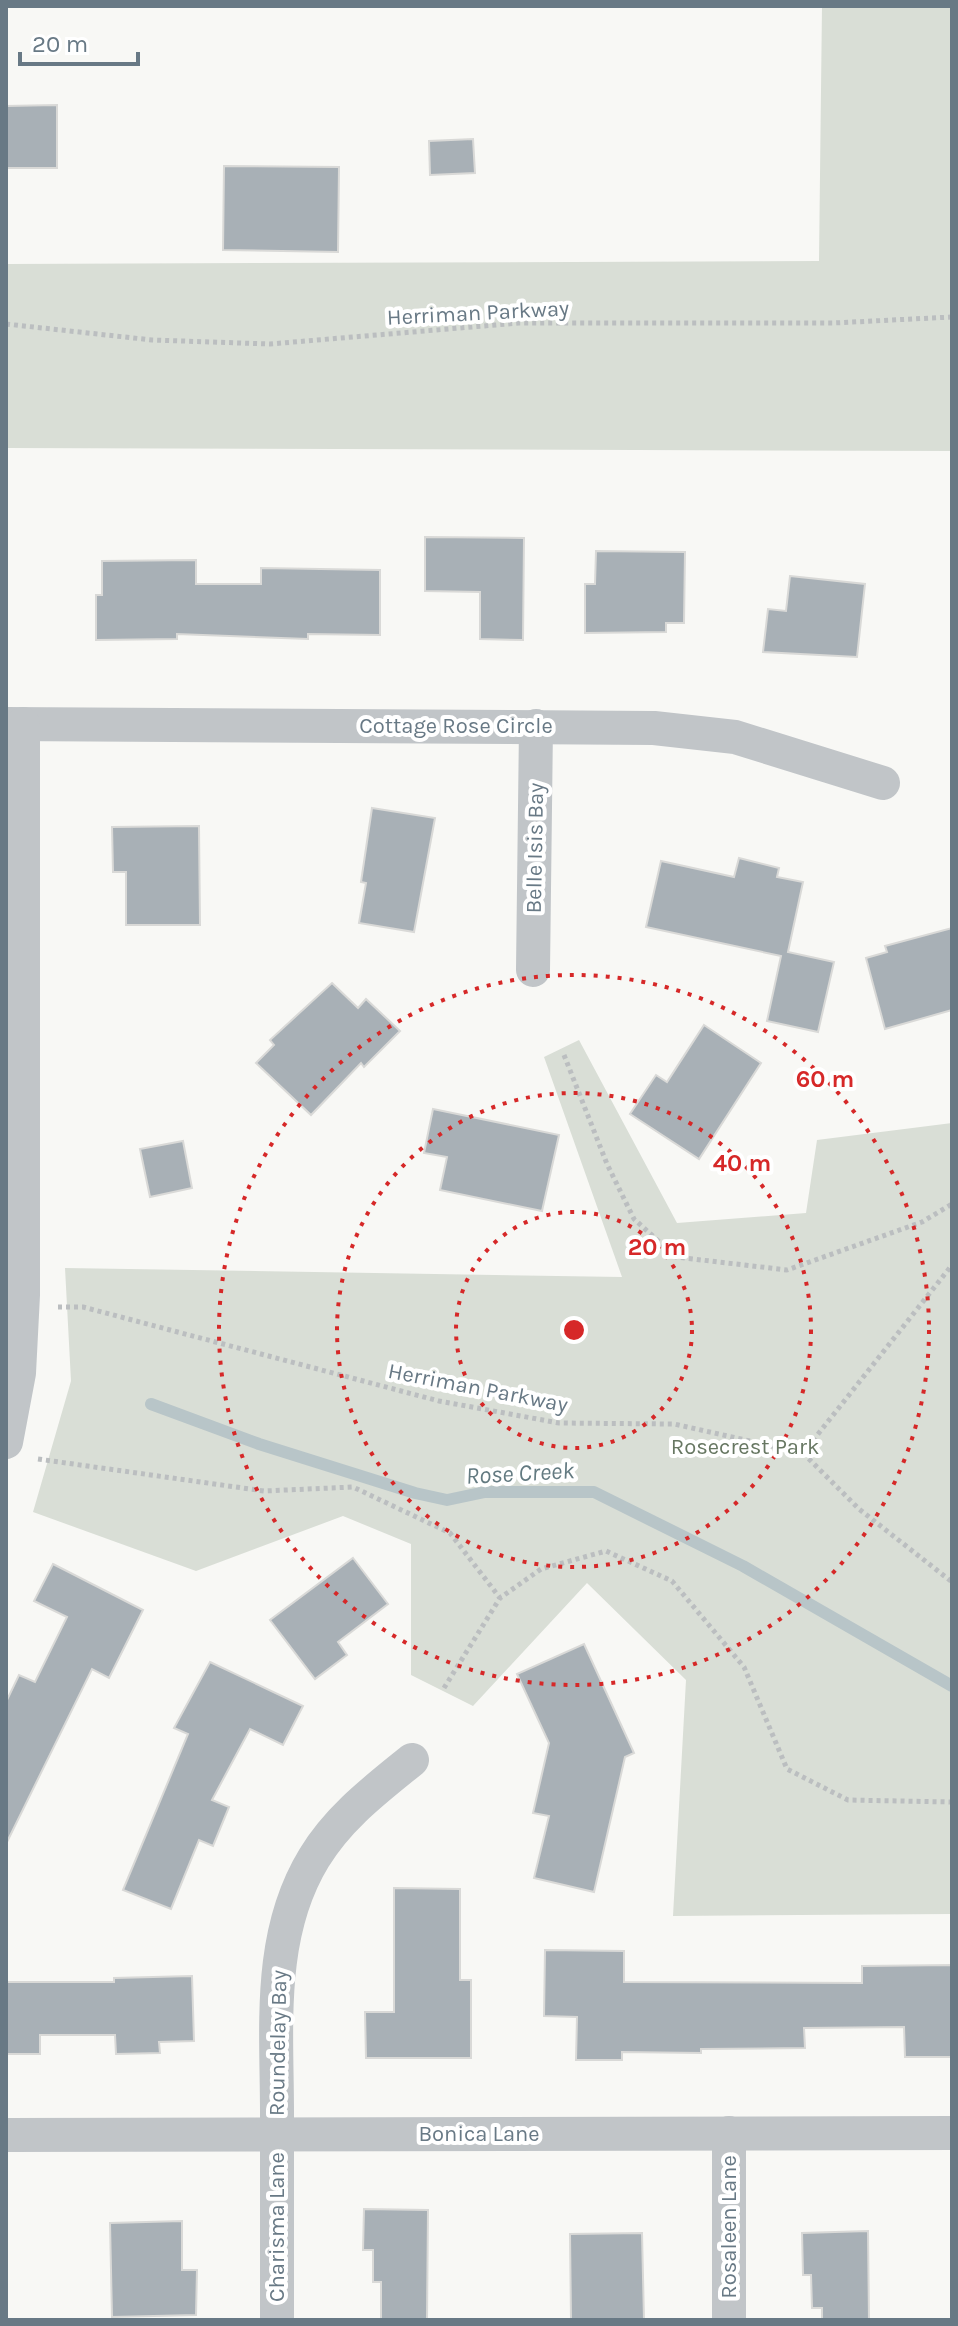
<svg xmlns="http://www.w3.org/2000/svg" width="958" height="2326" viewBox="0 0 958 2326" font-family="Karla,sans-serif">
<rect width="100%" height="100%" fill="#f8f8f5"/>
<g fill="#d9ded6">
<polygon points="822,6 952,6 952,451 6,448 6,264 819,261"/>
<polygon points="579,1040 677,1223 806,1213 817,1140 952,1123 952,1914 673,1916 686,1680 587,1583 473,1706 411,1675 411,1544 343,1516 196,1571 33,1512 71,1381 65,1268 622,1277 544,1057"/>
</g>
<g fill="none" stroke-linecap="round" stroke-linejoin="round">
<polyline stroke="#b8c5c8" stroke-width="12" points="151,1404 259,1444 415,1493 447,1500 485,1492 594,1492 743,1566 952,1686"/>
</g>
<g fill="#a8b0b6" stroke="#d9d9d7" stroke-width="2">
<polygon points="57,105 57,168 6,168 6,106"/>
<polygon points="473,139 475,173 430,175 429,141"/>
<polygon points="224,166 339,167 338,252 223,250"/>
<polygon points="425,537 524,538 523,640 480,639 480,592 425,591"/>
<polygon points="596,551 685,552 684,623 666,623 666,632 585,633 585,584 595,584"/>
<polygon points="196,560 196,584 261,584 261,568 380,570 380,635 308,634 308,639 177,634 177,639 96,640 96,595 102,595 102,561"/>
<polygon points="790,576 865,584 857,657 763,652 768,609 786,611"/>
<polygon points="372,808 435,818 414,932 359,923 366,883 361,882"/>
<polygon points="199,826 200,925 126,925 126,872 113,872 112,827"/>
<polygon points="739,858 779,868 777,877 803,882 788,952 834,962 818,1032 767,1021 781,956 646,927 661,861 734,877"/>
<polygon points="952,928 952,1010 885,1029 866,958 887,952 885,946"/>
<polygon points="332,983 358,1008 366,999 400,1031 364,1067 361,1063 311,1115 256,1063 274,1045 270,1040"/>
<polygon points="704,1025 761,1063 699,1159 630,1114 656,1075 667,1082"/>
<polygon points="433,1109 559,1135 542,1211 440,1190 447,1157 424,1153"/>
<polygon points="183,1141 192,1188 150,1197 140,1149"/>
<polygon points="353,1558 388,1604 338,1642 347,1655 315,1679 270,1620"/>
<polygon points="53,1564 143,1610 109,1678 92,1669 6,1844 6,1702 19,1675 35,1682 67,1617 34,1601"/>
<polygon points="584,1644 634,1753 625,1757 594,1892 534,1878 549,1816 533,1813 549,1743 517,1674"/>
<polygon points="210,1662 303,1706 283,1745 250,1729 212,1800 229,1807 213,1846 199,1840 171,1909 123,1890 188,1734 174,1728"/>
<polygon points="394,1888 460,1889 460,1980 471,1980 471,2058 366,2058 365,2012 394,2012"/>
<polygon points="545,1950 624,1951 624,1982 862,1983 862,1966 952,1965 952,2057 905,2057 904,2027 804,2028 805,2048 701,2049 701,2053 622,2052 622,2060 576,2060 577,2017 544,2016"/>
<polygon points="192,1976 194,2041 159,2042 160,2053 116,2054 115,2035 40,2035 40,2054 6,2054 6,1982 114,1982 114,1978"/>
<polygon points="364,2209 428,2210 427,2319 381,2319 381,2282 373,2282 373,2250 363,2250"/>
<polygon points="182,2221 182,2270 197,2270 196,2315 112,2317 110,2223"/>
<polygon points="868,2231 869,2320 822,2320 822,2308 812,2308 811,2275 803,2275 802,2233"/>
<polygon points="642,2233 644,2320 571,2320 570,2234"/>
</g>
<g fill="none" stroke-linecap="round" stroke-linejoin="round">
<g stroke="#bbbec0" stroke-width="5" stroke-dasharray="4 4" stroke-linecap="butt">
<polyline points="6,324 152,340 270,344 519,323 833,323 952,317"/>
<polyline points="564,1055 607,1164 634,1219 676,1257 787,1270 922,1222 952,1204"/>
<polyline points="58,1307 83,1307 439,1401 559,1423 674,1424 803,1453"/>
<polyline points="803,1453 952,1265"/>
<polyline points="803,1453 859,1509 952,1582"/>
<polyline points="38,1459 264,1491 353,1487 450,1533 500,1598"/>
<polyline points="444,1688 500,1598 541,1569 606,1551 672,1581 744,1667 787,1769 848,1800 952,1802"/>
</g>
<g stroke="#c1c5c8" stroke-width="34">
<polyline points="6,724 654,728 735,737 883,783"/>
<polyline points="533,970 536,726"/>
<polyline points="6,1442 19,1373 23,1295 23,724"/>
<polyline points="729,2133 729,2320"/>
<polyline points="6,2135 952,2133"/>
<path d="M277,2320C277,2251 277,2182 277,2113C277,2027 267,1935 314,1858C339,1817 375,1790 412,1760"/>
</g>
</g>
<g fill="none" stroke="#d62828" stroke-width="4" stroke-dasharray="4 8">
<circle cx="574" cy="1330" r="118"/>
<circle cx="574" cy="1330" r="237"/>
<circle cx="574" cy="1330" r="355"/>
</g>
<g text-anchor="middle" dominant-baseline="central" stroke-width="8" stroke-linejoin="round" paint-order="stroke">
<g font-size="22" fill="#687985" stroke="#fff">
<text transform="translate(478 313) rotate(-3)">Herriman Parkway</text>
<text x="456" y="726">Cottage Rose Circle</text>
<text transform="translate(535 848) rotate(-89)">Belle Isis Bay</text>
<text transform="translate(478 1388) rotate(11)">Herriman Parkway</text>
<text transform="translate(278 2043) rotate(-89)">Roundelay Bay</text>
<text x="479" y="2134">Bonica Lane</text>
<text transform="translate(277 2227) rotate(-90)">Charisma Lane</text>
<text transform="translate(729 2227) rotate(-90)">Rosaleen Lane</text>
</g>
<g font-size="22" fill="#677762" stroke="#fff">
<text x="745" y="1447">Rosecrest Park</text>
</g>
<g font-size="24" font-style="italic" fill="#637a81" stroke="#fff">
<text transform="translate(520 1473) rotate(-3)">Rose Creek</text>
</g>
</g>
<circle cx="574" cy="1330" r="12" fill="#d62828" stroke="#fff" stroke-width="4"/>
<g font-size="24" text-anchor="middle" font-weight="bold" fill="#d62828" stroke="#fff" stroke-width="8" stroke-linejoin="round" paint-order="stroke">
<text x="825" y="1087">60 m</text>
<text x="742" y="1171">40 m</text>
<text x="657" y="1255">20 m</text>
</g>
<rect width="958" height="2326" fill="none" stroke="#687985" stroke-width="16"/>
<path d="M20 52v12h118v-12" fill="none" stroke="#687985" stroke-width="4"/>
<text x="32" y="52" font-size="24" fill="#687985" stroke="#ffffff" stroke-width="6" paint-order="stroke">20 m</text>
</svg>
